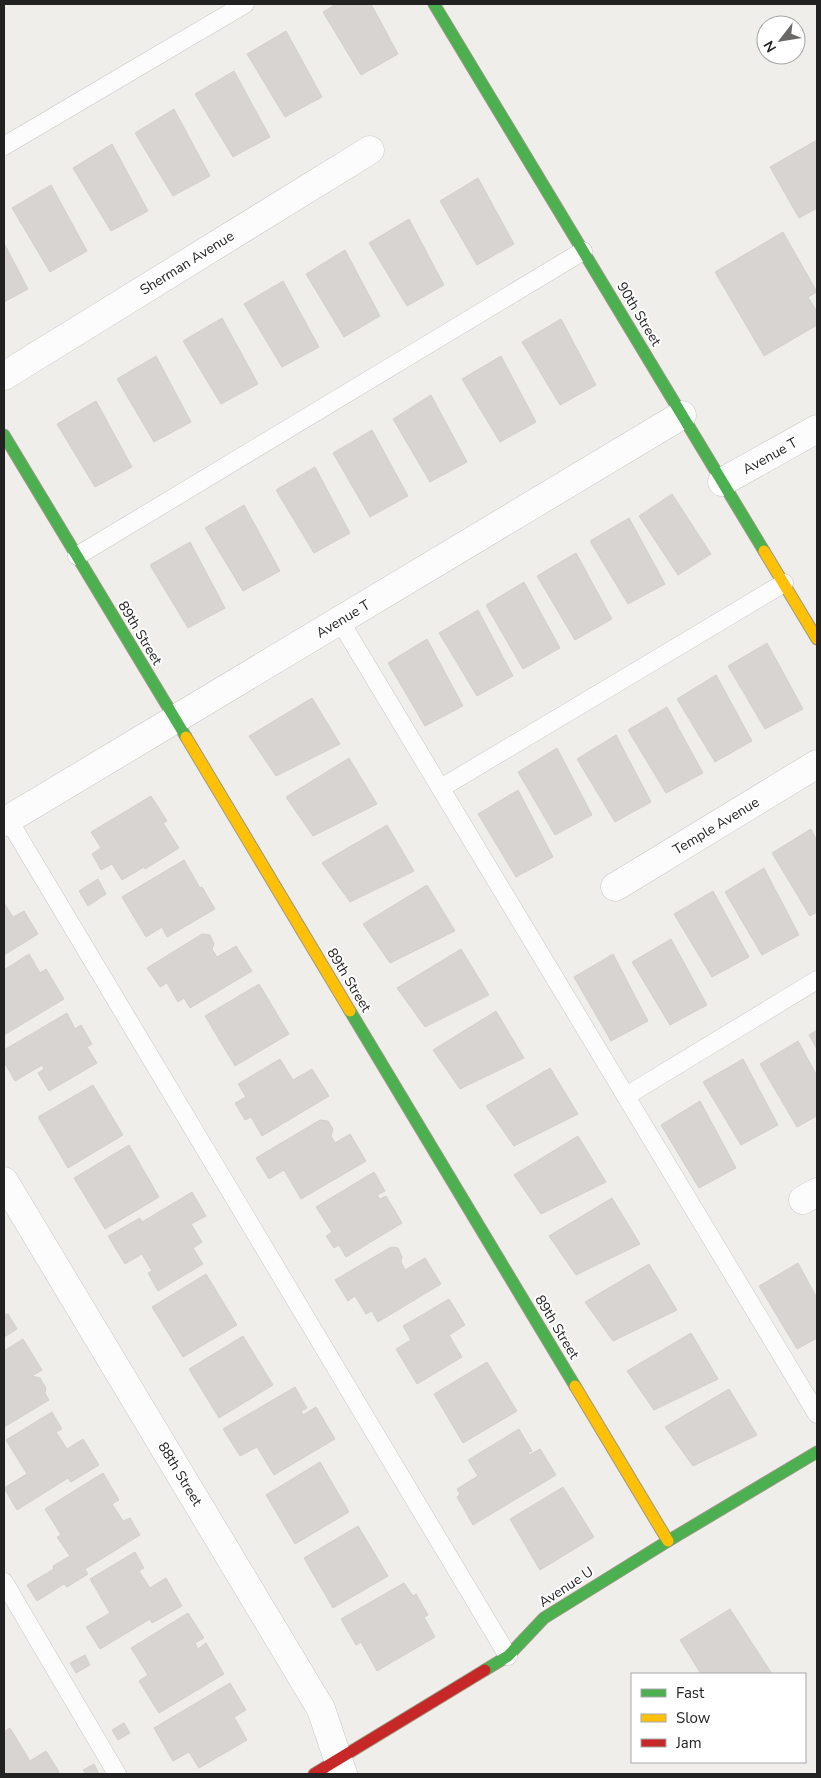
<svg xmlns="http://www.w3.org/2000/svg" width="821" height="1778" viewBox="0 0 821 1778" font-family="'Nunito Sans',sans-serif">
<rect width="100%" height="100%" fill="#f0eeeb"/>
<g fill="#d7d4d2" stroke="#d3d0cc">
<polygon points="336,4 371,4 398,54 361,75 323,12"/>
<polygon points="286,31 322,97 285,117 247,54"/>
<polygon points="234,71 270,137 233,157 195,94"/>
<polygon points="174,109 210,176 173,196 135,133"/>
<polygon points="817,140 817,208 799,218 770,167"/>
<polygon points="112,144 148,211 111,231 73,168"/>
<polygon points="478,178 514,244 477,265 440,201"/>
<polygon points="51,185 87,251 50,272 12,208"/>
<polygon points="409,219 444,285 407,306 369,243"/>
<polygon points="783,232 817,292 808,297 817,312 817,325 764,356 715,272"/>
<polygon points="4,243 28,289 4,302"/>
<polygon points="345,250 380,316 344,337 306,274"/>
<polygon points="283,281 319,347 282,367 244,304"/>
<polygon points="222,318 258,384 221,404 183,341"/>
<polygon points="561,319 596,385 560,405 522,342"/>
<polygon points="156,356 191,422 154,442 117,379"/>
<polygon points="501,356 536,422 500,442 462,379"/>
<polygon points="431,395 467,462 430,482 393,419"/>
<polygon points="96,401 132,467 95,487 57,424"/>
<polygon points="372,430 408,496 370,517 333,453"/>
<polygon points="315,467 350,533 314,553 276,490"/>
<polygon points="672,494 711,554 678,575 639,516"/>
<polygon points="244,505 280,571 243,591 205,528"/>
<polygon points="629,518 665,584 628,604 590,541"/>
<polygon points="190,542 225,608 188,628 150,565"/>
<polygon points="576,553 612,619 575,640 537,576"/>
<polygon points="524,582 560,648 523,669 486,605"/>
<polygon points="478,610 513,676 477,696 439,633"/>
<polygon points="427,639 463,706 425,726 388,663"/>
<polygon points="767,643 803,709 765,729 728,666"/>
<polygon points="716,675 752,741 715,762 677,699"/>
<polygon points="312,698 340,744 276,776 249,736"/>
<polygon points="667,707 703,773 666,793 628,730"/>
<polygon points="616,735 651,802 615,822 577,759"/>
<polygon points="557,748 592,815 555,835 518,772"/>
<polygon points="349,758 377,804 313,836 286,797"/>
<polygon points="518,790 553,857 516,877 478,814"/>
<polygon points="151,796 167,821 163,823 179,848 145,869 144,867 122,880 112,864 101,870 92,854 101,848 91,832"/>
<polygon points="387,825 414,871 350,902 322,863"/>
<polygon points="811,829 817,841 817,912 810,916 772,853"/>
<polygon points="184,860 200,888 202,887 215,909 167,937 162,927 146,937 122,897"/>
<polygon points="764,868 799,935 762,955 725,892"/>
<polygon points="98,879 106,894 88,906 79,891"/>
<polygon points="427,885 455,931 390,963 363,924"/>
<polygon points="713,891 749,957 712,977 674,914"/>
<polygon points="4,903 13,917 24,911 38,934 4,955"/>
<polygon points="202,934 210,935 214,944 212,949 217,957 236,946 252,971 190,1008 184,998 178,1002 167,983 160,987 147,968"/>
<polygon points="671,939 707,1005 670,1025 632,962"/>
<polygon points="461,949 489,995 425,1027 397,988"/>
<polygon points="29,954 40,973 46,969 64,999 4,1035 4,970"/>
<polygon points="613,954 648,1021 611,1041 574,977"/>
<polygon points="259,984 289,1034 235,1066 205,1016"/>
<polygon points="496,1011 524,1058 460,1089 433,1050"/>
<polygon points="67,1013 75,1029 81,1025 92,1044 87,1047 97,1063 49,1091 38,1073 44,1069 42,1065 15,1081 4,1062 4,1050"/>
<polygon points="817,1030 817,1049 809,1035"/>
<polygon points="798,1041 817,1076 817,1116 797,1127 760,1064"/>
<polygon points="280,1059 293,1080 312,1069 329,1096 262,1136 251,1117 245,1120 235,1103 246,1097 238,1084"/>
<polygon points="743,1059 778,1125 741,1145 703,1082"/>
<polygon points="550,1068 578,1114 514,1146 486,1106"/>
<polygon points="93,1085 123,1135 68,1168 38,1117"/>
<polygon points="700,1101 736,1168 699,1188 661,1125"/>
<polygon points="320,1120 328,1121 333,1129 331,1136 335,1143 350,1134 366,1161 301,1199 284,1170 269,1179 256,1158"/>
<polygon points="578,1136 606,1182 541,1214 514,1175"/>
<polygon points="129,1145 159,1197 105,1229 74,1178"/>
<polygon points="374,1172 385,1191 377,1195 380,1199 386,1196 402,1223 346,1257 339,1245 334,1248 326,1236 332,1232 316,1207"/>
<polygon points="192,1192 206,1216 191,1224 202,1242 193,1248 203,1264 158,1291 148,1273 152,1271 142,1254 125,1264 108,1236 140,1218 142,1222"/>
<polygon points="612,1198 640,1244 576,1275 549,1236"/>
<polygon points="391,1247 398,1248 402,1257 401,1262 405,1270 425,1258 441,1284 378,1322 372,1311 366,1314 355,1296 348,1301 335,1280"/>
<polygon points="798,1263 817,1298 817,1338 797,1349 759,1286"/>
<polygon points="649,1264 677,1310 613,1341 585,1302"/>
<polygon points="206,1274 237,1325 183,1357 152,1307"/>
<polygon points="449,1299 465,1325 449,1335 462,1357 417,1384 396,1349 411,1340 403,1326"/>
<polygon points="4,1312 6,1315 8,1314 17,1329 4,1337"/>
<polygon points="691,1333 718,1379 654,1410 627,1371"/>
<polygon points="243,1336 273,1385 219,1418 189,1369"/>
<polygon points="23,1339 42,1370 32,1376 40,1378 46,1388 45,1393 49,1400 4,1427 4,1351"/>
<polygon points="487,1362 517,1411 463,1443 434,1394"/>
<polygon points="295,1387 307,1408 301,1411 303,1415 316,1407 335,1439 274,1475 257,1447 240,1456 223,1429"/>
<polygon points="729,1389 757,1435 693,1466 665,1427"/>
<polygon points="52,1412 62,1429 56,1432 67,1449 83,1439 99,1465 71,1482 68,1478 17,1510 4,1488 27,1474 6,1440"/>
<polygon points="519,1429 532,1451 528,1453 529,1455 540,1449 556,1475 473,1525 457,1497 460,1494 457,1489 478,1476 468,1460"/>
<polygon points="320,1462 349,1512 295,1544 266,1495"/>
<polygon points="103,1473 119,1500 112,1504 123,1521 130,1518 140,1535 85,1569 88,1574 67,1587 64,1584 37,1601 27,1585 54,1569 53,1566 70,1556 57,1537 61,1535 45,1509"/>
<polygon points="563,1487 594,1537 540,1570 510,1519"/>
<polygon points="358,1526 388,1576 333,1608 304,1558"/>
<polygon points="135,1552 144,1568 139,1571 150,1588 166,1578 182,1606 152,1623 150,1619 100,1649 86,1627 110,1613 90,1579"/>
<polygon points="404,1583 413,1596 416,1594 428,1615 424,1617 435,1637 377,1671 361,1642 356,1645 341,1619"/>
<polygon points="730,1609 772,1674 701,1674 680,1640"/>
<polygon points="188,1613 204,1638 195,1643 198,1649 206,1643 224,1674 159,1713 139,1681 148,1675 131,1648"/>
<polygon points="85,1655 90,1665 76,1673 70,1663"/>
<polygon points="230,1683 246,1710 234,1717 247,1740 199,1768 189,1752 173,1761 154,1728"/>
<polygon points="124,1723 130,1733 118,1740 112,1730"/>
<polygon points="10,1728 30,1761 46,1751 59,1772 56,1774 4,1774 4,1732"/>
<polygon points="94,1764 99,1774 86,1774 83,1770"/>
</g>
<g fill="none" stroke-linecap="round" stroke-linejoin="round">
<defs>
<g id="lane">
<polyline points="4,146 245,4"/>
<polyline points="77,556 583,251"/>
<polyline points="340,621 817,1414"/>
<polyline points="441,788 784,583"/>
<polyline points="8,819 508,1656"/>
<polyline points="626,1096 817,980"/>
<polyline points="4,1582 117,1774"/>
</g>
<g id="street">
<polyline points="4,376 370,150"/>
<polyline points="722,482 817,429"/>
<polyline points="4,822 682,415"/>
<polyline points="615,887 817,764"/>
<polyline points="4,1181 321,1709 343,1774"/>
<polyline points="803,1200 817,1192"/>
</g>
<g id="fast">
<polyline points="434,4 764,551"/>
<polyline points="4,435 186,737"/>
<polyline points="350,1011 575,1386"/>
<polyline points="485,1670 508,1656 544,1618 668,1541 817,1452"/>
</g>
<g id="slow">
<polyline points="764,551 817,639"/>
<polyline points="186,737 350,1011"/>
<polyline points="575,1386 668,1541"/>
</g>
<polyline id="jam" points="314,1774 485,1670"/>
</defs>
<use href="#lane" stroke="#c9c8c7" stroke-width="19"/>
<use href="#street" stroke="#c9c8c7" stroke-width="29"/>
<use href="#fast" stroke="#999a82" stroke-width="13"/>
<use href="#slow" stroke="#999a82" stroke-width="13"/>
<use href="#jam" stroke="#999a82" stroke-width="13"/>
<use href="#lane" stroke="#fdfcfc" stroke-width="18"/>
<use href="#street" stroke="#fdfcfc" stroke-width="28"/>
<use href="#fast" stroke="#4caf50" stroke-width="11"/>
<use href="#slow" stroke="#ffc107" stroke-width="11"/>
<use href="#jam" stroke="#c62828" stroke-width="11"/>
</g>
<g text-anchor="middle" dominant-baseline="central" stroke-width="4" stroke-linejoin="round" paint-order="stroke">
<g font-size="14" fill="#222" stroke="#fff">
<text transform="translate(187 263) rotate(-32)">Sherman Avenue</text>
<text transform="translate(639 314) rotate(59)">90th Street</text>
<text transform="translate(770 456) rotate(-29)">Avenue T</text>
<text transform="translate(343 619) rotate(-31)">Avenue T</text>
<text transform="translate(140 633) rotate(59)">89th Street</text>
<text transform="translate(716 826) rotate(-31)">Temple Avenue</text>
<text transform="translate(349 980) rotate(59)">89th Street</text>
<text transform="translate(557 1327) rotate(59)">89th Street</text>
<text transform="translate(180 1474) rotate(59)">88th Street</text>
<text transform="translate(566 1587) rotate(-33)">Avenue U</text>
</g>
</g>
<rect width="821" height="1778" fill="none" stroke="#222222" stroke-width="10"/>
<rect x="631" y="1673" width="175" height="90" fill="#ffffff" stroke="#a7a7a7"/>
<rect x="641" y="1689" width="25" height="8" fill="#4caf50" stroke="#a7a7a7"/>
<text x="676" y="1698" font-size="15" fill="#222222">Fast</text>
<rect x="641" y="1714" width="25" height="8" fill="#ffc107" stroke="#a7a7a7"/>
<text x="676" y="1723" font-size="15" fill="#222222">Slow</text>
<rect x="641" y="1739" width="25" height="8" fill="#c62828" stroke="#a7a7a7"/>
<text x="676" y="1748" font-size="15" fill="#222222">Jam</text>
<g transform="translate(781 40) rotate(239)"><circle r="24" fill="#ffffff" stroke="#a7a7a7"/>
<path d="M0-4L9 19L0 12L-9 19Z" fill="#6a6968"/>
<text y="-8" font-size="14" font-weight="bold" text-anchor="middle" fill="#222222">N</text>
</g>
</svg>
